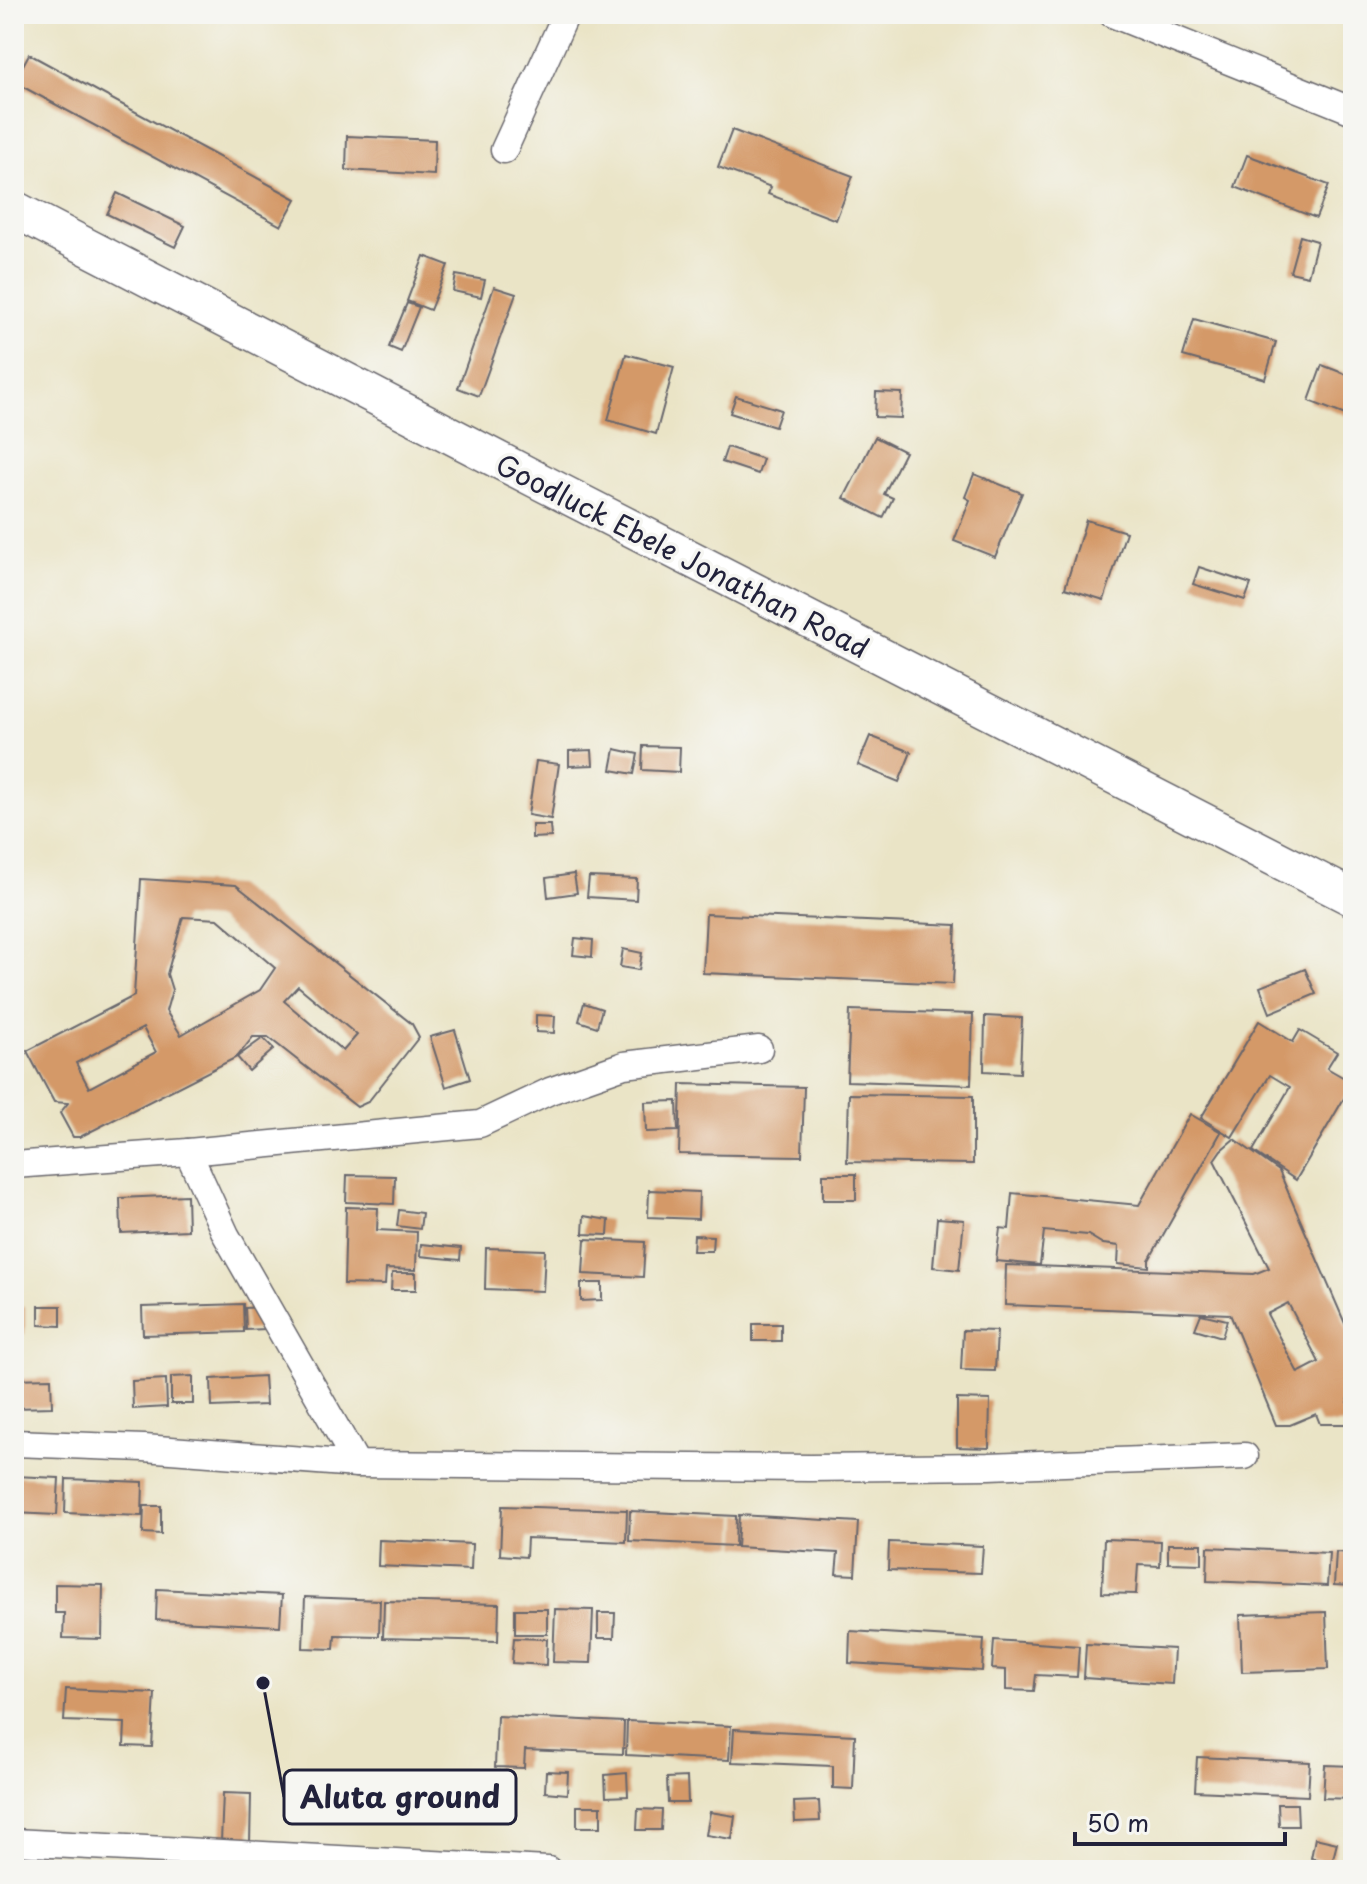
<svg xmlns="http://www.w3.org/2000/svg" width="1367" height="1884" viewBox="0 0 1367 1884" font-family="'Playpen Sans',sans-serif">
<rect width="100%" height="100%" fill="#f6f6f2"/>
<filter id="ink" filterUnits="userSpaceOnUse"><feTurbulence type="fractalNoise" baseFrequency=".0125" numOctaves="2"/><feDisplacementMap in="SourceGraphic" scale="16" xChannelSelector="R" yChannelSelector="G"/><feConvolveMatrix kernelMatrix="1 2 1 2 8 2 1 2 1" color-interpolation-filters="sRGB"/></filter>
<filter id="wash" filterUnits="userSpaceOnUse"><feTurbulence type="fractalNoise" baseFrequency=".006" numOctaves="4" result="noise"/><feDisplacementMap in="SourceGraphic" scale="32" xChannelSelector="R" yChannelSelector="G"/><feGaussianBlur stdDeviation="1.8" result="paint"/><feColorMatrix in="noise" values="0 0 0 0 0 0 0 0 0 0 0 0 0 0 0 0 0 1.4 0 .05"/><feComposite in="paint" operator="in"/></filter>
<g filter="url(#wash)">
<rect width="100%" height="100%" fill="#eae4c6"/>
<g id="blocks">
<g fill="#d49968" fill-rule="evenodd">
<polygon points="29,54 296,199 281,226 14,82"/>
<polygon points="732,130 853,176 836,220 768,194 771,187 718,167"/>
<polygon points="347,136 435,140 434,175 346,170"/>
<polygon points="1247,155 1329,185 1316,218 1235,187"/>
<polygon points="117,193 185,226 175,247 107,214"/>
<polygon points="1300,236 1317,241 1308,276 1290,272"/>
<polygon points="424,256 448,265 430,310 407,301"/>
<polygon points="456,275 485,280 481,297 453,291"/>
<polygon points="494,287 516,294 479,396 458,388"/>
<polygon points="407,303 419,307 401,352 389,347"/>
<polygon points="1194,319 1276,342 1265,379 1183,356"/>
<polygon points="626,354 674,367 656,434 608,420"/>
<polygon points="1322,365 1353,377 1353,418 1309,401"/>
<polygon points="876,392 902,393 901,418 875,417"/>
<polygon points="736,396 781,410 775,427 730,413"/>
<polygon points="875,437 905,452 884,494 893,498 883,518 844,498"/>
<polygon points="727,447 763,459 758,474 722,462"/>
<polygon points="974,474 1022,493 995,557 954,541 970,500 965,497"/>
<polygon points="1086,520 1126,532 1104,600 1065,588"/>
<polygon points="1199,567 1251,584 1245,600 1193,584"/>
<polygon points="870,736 911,752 899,782 858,765"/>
<polygon points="643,746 680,747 679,772 642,770"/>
<polygon points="615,749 638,754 634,774 611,770"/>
<polygon points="592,750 593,765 569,766 569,751"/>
<polygon points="536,761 559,764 551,819 528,815"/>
<polygon points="532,825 550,825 551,837 532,838"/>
<polygon points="574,874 577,893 548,897 546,878"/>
<polygon points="589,877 637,879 636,900 587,897"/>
<path d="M141,879L236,885L412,1024L419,1037L368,1102L357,1107L268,1037H253L237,1057L80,1137H73L60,1113L68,1103L54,1102L27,1051L134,996ZM183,917L218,919L275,968L260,990L181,1035L166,1011L172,990L167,974ZM298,986L357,1035L343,1051L284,1001ZM143,1028L156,1052L89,1088L76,1063Z"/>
<polygon points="706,914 956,925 953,984 703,973"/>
<polygon points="575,938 593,940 592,957 573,955"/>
<polygon points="623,949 642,953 639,970 620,967"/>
<polygon points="1305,969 1316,994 1270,1013 1260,987"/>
<polygon points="584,1003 602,1009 597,1027 579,1021"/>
<polygon points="850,1010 973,1014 971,1085 847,1081"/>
<polygon points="536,1015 555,1016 554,1033 536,1032"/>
<polygon points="985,1016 1022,1018 1020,1073 984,1071"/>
<polygon points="1259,1021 1293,1042 1300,1030 1337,1052 1327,1068 1353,1083 1296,1180 1253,1151 1290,1087 1270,1075 1232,1137 1201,1118"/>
<polygon points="455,1030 470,1079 446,1087 430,1037"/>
<polygon points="263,1038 274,1049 249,1071 237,1057"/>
<polygon points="14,1053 22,1057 14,1073"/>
<polygon points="681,1084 804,1087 802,1156 679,1154"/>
<polygon points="849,1094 973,1096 973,1164 847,1162"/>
<polygon points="677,1101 678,1131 646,1132 645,1102"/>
<polygon points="1190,1114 1221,1132 1149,1260 1149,1267 1118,1264 1119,1246 1103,1244 1088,1235 1044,1231 1040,1265 996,1261 1000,1228 1009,1229 1012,1193 1139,1205"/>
<path d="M1234,1139L1279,1171L1353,1342V1398L1348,1400V1424H1320L1316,1414L1290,1425H1276L1230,1314L1005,1305L1006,1265L1254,1274L1269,1268L1214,1160L1221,1150ZM1288,1303L1319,1362L1298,1373L1267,1314Z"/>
<rect x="823" y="1174" width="33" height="26"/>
<polygon points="347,1175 395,1176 394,1204 346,1202"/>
<polygon points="649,1190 699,1192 698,1219 648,1217"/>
<polygon points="187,1195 188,1230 121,1233 120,1198"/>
<polygon points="346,1207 378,1208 377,1230 417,1232 416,1270 386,1269 385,1285 344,1284"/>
<polygon points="399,1210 422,1213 420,1229 397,1226"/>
<polygon points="584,1216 609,1220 608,1235 583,1234"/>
<polygon points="937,1218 964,1220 959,1270 933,1267"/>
<polygon points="694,1235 713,1236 712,1251 693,1251"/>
<polygon points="585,1239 645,1242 643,1277 583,1274"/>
<polygon points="421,1244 461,1248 460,1260 420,1256"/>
<polygon points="486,1248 545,1250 543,1291 485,1289"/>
<polygon points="392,1273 416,1273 416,1290 391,1290"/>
<polygon points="581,1283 602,1283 602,1300 581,1301"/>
<polygon points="243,1304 244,1332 143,1335 142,1307"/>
<polygon points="39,1306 61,1306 61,1326 39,1325"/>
<rect x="14" y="1307" width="11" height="27"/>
<polygon points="264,1307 265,1329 246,1330 245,1308"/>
<polygon points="1201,1314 1227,1320 1222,1337 1195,1329"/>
<rect x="753" y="1324" width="28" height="17"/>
<polygon points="963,1330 997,1331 995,1371 961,1370"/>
<polygon points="193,1376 193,1404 171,1404 171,1377"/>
<polygon points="264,1376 266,1405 212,1407 211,1379"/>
<polygon points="51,1378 52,1407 14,1408 14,1379"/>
<polygon points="166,1379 167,1407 133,1409 132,1381"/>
<polygon points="957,1399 990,1400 989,1448 957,1447"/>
<polygon points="14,1476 59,1478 57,1515 14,1513"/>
<polygon points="66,1479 143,1482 142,1516 65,1513"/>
<polygon points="144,1506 161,1506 161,1534 143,1533"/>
<polygon points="502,1506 627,1510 626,1542 527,1538 526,1557 500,1555"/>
<polygon points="630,1511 736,1516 735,1546 629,1541"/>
<polygon points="739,1515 858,1522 855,1575 836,1574 838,1553 737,1547"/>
<polygon points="1104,1539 1161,1541 1160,1566 1138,1565 1136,1594 1102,1593"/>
<polygon points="379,1540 472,1544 471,1570 378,1566"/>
<polygon points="889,1542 983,1546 981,1573 888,1570"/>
<polygon points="1168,1544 1202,1544 1202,1564 1168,1563"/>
<polygon points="1208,1547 1329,1553 1327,1586 1207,1581"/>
<polygon points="1336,1552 1353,1553 1353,1586 1334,1585"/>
<polygon points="55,1584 103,1585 102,1639 63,1638 64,1613 55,1613"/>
<polygon points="157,1589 282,1595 280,1626 156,1620"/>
<polygon points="305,1597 380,1600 379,1636 335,1635 334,1649 303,1648"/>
<polygon points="384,1601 499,1604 498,1641 383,1638"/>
<rect x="515" y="1609" width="32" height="25"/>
<polygon points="555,1609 593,1610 591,1663 553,1662"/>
<polygon points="1326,1612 1328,1669 1242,1672 1240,1615"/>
<polygon points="598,1613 615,1613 614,1638 598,1638"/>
<polygon points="850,1631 984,1639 982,1671 849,1663"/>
<polygon points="514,1638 547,1639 546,1665 512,1663"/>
<polygon points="994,1640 1079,1646 1077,1677 1036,1675 1034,1691 1006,1690 1006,1670 992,1669"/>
<polygon points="1086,1644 1174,1649 1172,1684 1084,1678"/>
<polygon points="66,1689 155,1693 152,1747 124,1746 125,1723 64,1721"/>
<polygon points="497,1716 624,1722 623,1754 525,1750 524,1768 495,1767"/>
<polygon points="627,1721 731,1726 729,1760 626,1755"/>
<polygon points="734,1729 855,1735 853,1789 833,1788 833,1766 732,1762"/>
<polygon points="1197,1757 1310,1762 1308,1796 1195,1791"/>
<polygon points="1325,1765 1353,1766 1353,1799 1323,1798"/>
<polygon points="546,1771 568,1772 567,1794 545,1792"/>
<polygon points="627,1773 628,1796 606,1797 605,1775"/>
<polygon points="687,1777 688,1803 668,1803 667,1778"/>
<polygon points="223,1793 251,1794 250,1844 221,1842"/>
<polygon points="819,1801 820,1821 795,1822 794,1802"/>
<polygon points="1278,1804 1297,1804 1298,1826 1279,1826"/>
<rect x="577" y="1806" width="24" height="21"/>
<polygon points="638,1809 662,1810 661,1830 637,1830"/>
<polygon points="710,1812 735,1816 732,1839 706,1835"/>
<polygon points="1315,1838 1337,1843 1332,1863 1311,1858"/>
</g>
</g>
</g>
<g filter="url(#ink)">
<use href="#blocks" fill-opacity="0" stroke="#68666c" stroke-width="2"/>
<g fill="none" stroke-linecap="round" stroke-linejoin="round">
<defs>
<g id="minor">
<polyline points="1112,14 1353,111"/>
<polyline points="504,150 566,14"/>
<polyline points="188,1152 226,1235 357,1464"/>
<polyline points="14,1165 188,1152 480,1124 550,1091 624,1065 759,1049"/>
<polyline points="14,1443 144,1448 357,1464 810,1468 989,1466 1245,1456"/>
<polyline points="14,1842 548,1870"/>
</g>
<polyline id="secondary" points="14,209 537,480 1353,898"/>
</defs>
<use href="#minor" stroke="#68666c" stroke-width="29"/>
<use href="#secondary" stroke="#68666c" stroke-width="39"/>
<use href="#minor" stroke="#fff" stroke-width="26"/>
<use href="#secondary" stroke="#fff" stroke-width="36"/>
</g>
</g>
<g text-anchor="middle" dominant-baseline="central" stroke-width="7" stroke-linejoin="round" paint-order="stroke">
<g font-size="28" fill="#22223b" stroke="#f6f6f2">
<text transform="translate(683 555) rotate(27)">Goodluck Ebele Jonathan Road</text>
</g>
</g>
<path fill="none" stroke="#22223b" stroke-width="3" d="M263 1683L284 1797"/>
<circle fill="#22223b" stroke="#f6f6f2" stroke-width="3" cx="263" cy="1683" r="8"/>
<rect fill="#f6f6f2" stroke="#22223b" stroke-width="3" x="284" y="1770" width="232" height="54" rx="8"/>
<g font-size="30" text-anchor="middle" font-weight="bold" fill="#22223b">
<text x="400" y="1808">Aluta ground</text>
</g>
<rect width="1367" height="1884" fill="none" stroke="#f6f6f2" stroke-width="48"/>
<path d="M1075 1832v12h210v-12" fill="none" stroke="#22223b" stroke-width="4"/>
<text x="1087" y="1832" font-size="24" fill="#22223b" stroke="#f6f6f2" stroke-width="6" paint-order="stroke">50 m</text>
</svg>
